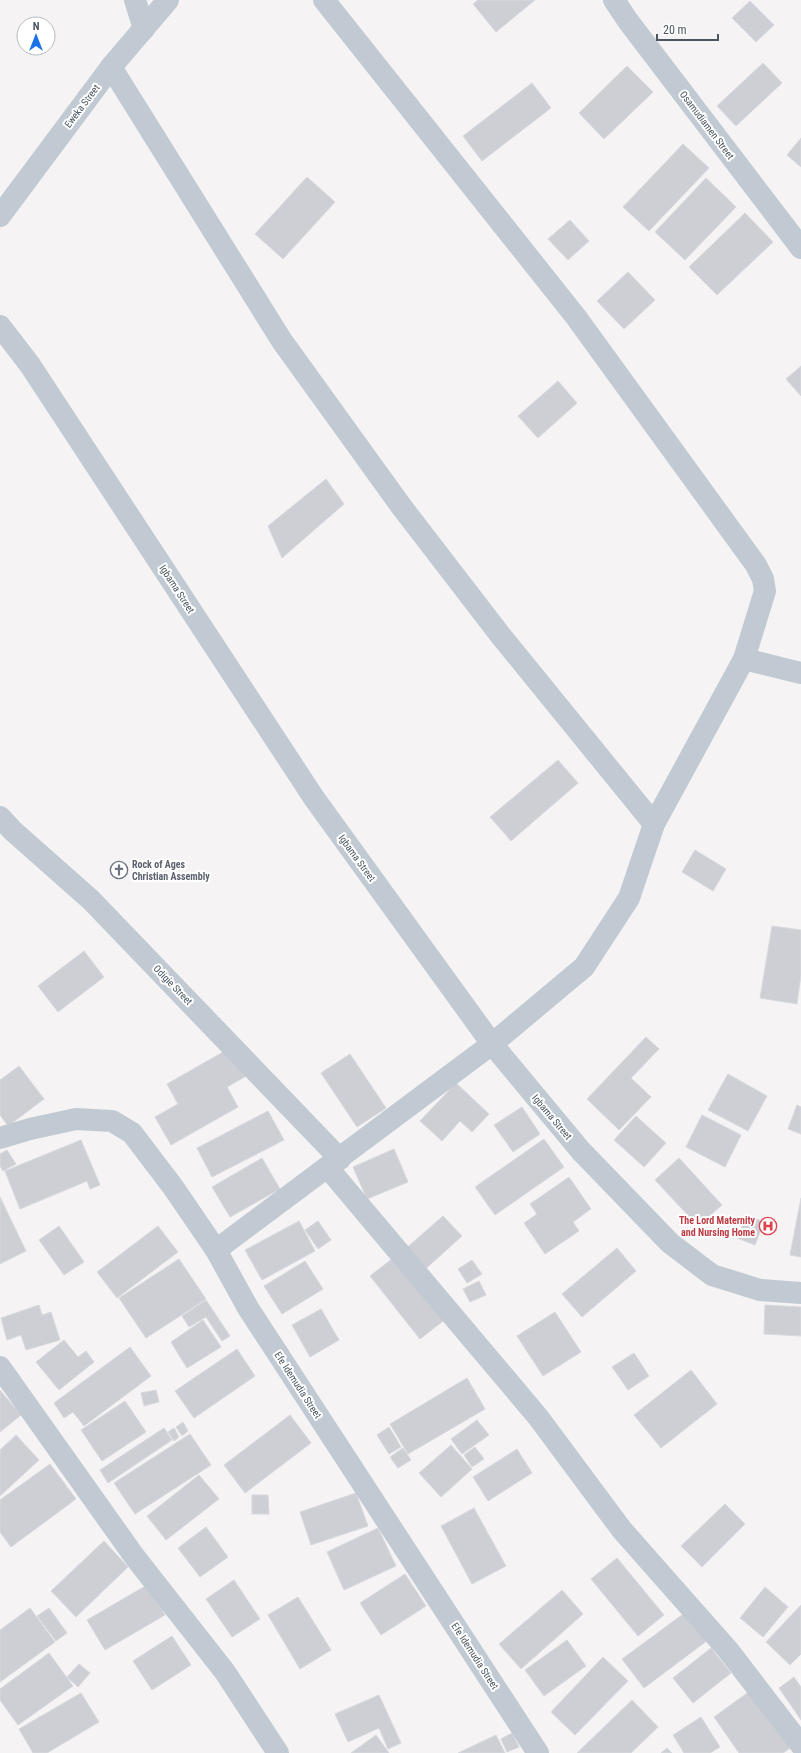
<svg xmlns="http://www.w3.org/2000/svg" width="801" height="1753" viewBox="0 0 801 1753" font-family="'Roboto Condensed',sans-serif">
<rect width="100%" height="100%" fill="#f5f3f3"/>
<g fill="#cdcfd5" stroke="#d7d9de">
<polygon points="478,0 535,0 496,32 473,4"/>
<polygon points="750,1 774,25 756,42 732,18"/>
<polygon points="763,63 782,83 736,126 717,106"/>
<polygon points="627,66 653,92 604,139 579,113"/>
<polygon points="532,83 551,108 482,161 463,136"/>
<polygon points="801,138 801,167 787,155"/>
<polygon points="683,144 709,168 649,231 623,207"/>
<polygon points="307,177 335,202 283,259 255,234"/>
<polygon points="706,178 736,207 685,260 655,232"/>
<polygon points="745,213 773,242 717,295 689,267"/>
<polygon points="570,220 589,241 568,260 548,239"/>
<polygon points="628,272 655,300 624,329 597,301"/>
<polygon points="801,366 801,396 786,379"/>
<polygon points="558,381 577,403 538,438 518,416"/>
<polygon points="326,479 344,504 282,558 268,526"/>
<polygon points="558,760 578,783 511,841 490,817"/>
<polygon points="695,850 726,869 713,891 682,872"/>
<polygon points="772,926 801,930 801,975 797,1004 760,998"/>
<polygon points="84,951 104,977 58,1012 38,986"/>
<polygon points="646,1037 659,1049 631,1078 651,1097 619,1130 587,1099"/>
<polygon points="232,1047 248,1075 227,1087 238,1107 171,1145 155,1117 178,1104 167,1084"/>
<polygon points="350,1054 386,1108 357,1127 321,1073"/>
<polygon points="19,1066 44,1099 8,1126 0,1115 0,1080"/>
<polygon points="728,1074 767,1096 748,1131 708,1110"/>
<polygon points="456,1083 489,1114 472,1132 460,1121 442,1141 420,1121"/>
<polygon points="797,1105 801,1107 801,1134 788,1129"/>
<polygon points="522,1107 540,1134 513,1152 494,1125"/>
<polygon points="268,1111 284,1140 212,1177 197,1148"/>
<polygon points="702,1115 741,1135 725,1167 686,1147"/>
<polygon points="636,1116 666,1143 644,1167 614,1140"/>
<polygon points="544,1139 564,1167 495,1215 475,1187"/>
<polygon points="81,1140 100,1185 90,1189 87,1181 20,1209 5,1171"/>
<polygon points="394,1149 408,1182 367,1199 353,1167"/>
<polygon points="7,1150 16,1164 3,1171 0,1166 0,1154"/>
<polygon points="262,1158 280,1189 230,1217 212,1187"/>
<polygon points="679,1158 722,1205 698,1226 655,1180"/>
<polygon points="569,1177 591,1209 573,1222 579,1231 545,1254 524,1223 537,1214 530,1204"/>
<polygon points="0,1197 26,1251 0,1264"/>
<polygon points="801,1198 801,1257 790,1255"/>
<polygon points="747,1215 764,1222 755,1245 737,1238"/>
<polygon points="443,1216 462,1236 422,1272 403,1251"/>
<polygon points="299,1221 315,1251 262,1280 245,1250"/>
<polygon points="318,1221 331,1240 318,1249 305,1230"/>
<polygon points="59,1226 84,1262 64,1275 39,1240"/>
<polygon points="158,1226 178,1252 117,1298 97,1272"/>
<polygon points="617,1248 636,1271 582,1317 562,1294"/>
<polygon points="397,1255 447,1318 420,1339 370,1276"/>
<polygon points="179,1259 206,1299 146,1338 119,1298"/>
<polygon points="472,1260 482,1274 467,1283 458,1269"/>
<polygon points="305,1261 323,1289 282,1314 264,1286"/>
<polygon points="479,1281 486,1295 470,1302 463,1289"/>
<polygon points="206,1300 230,1336 222,1341 206,1317 189,1327 182,1316"/>
<polygon points="39,1305 42,1315 51,1312 60,1340 26,1350 21,1335 7,1340 1,1318"/>
<polygon points="765,1305 801,1307 801,1336 764,1334"/>
<polygon points="321,1309 339,1340 310,1357 292,1325"/>
<polygon points="555,1312 581,1352 543,1376 517,1336"/>
<polygon points="203,1320 221,1347 187,1368 171,1342"/>
<polygon points="64,1340 78,1357 86,1351 94,1362 59,1390 36,1362"/>
<polygon points="130,1347 151,1376 84,1426 73,1412 64,1418 54,1403"/>
<polygon points="237,1349 255,1376 194,1418 175,1391"/>
<polygon points="634,1353 649,1376 628,1390 612,1367"/>
<polygon points="691,1370 717,1404 661,1448 634,1415"/>
<polygon points="467,1378 485,1409 408,1454 390,1424"/>
<polygon points="0,1390 21,1415 0,1432"/>
<polygon points="156,1390 159,1402 144,1406 141,1393"/>
<polygon points="125,1401 146,1432 102,1461 81,1430"/>
<polygon points="290,1415 311,1443 245,1493 224,1465"/>
<polygon points="477,1420 489,1435 462,1454 451,1439"/>
<polygon points="183,1422 188,1431 182,1436 176,1427"/>
<polygon points="389,1427 401,1447 389,1454 377,1435"/>
<polygon points="164,1428 172,1440 108,1483 100,1470"/>
<polygon points="174,1428 179,1437 174,1441 168,1432"/>
<polygon points="190,1434 211,1465 135,1514 114,1483"/>
<polygon points="16,1435 39,1460 0,1496 0,1450"/>
<polygon points="451,1445 472,1469 441,1497 419,1473"/>
<polygon points="475,1447 484,1459 472,1467 464,1455"/>
<polygon points="403,1448 411,1460 398,1468 390,1457"/>
<polygon points="517,1449 532,1473 488,1501 473,1477"/>
<polygon points="50,1464 76,1499 11,1547 0,1532 0,1500"/>
<polygon points="199,1475 219,1499 166,1540 147,1516"/>
<polygon points="356,1493 368,1526 311,1545 300,1512"/>
<polygon points="252,1495 268,1495 269,1514 252,1514"/>
<polygon points="725,1504 745,1524 702,1567 681,1546"/>
<polygon points="474,1508 506,1566 472,1584 441,1526"/>
<polygon points="206,1527 228,1557 200,1577 178,1548"/>
<polygon points="378,1528 396,1566 344,1590 327,1552"/>
<polygon points="104,1541 128,1567 76,1617 51,1591"/>
<polygon points="617,1558 664,1615 638,1636 591,1579"/>
<polygon points="405,1574 426,1606 381,1635 360,1603"/>
<polygon points="234,1580 260,1619 232,1637 206,1599"/>
<polygon points="147,1585 165,1615 105,1650 87,1620"/>
<polygon points="765,1587 788,1607 763,1637 740,1618"/>
<polygon points="562,1590 583,1614 521,1669 499,1644"/>
<polygon points="298,1597 331,1650 300,1669 268,1615"/>
<polygon points="801,1605 801,1654 790,1665 766,1642"/>
<polygon points="30,1608 55,1642 0,1682 0,1630"/>
<polygon points="49,1608 67,1633 56,1641 37,1616"/>
<polygon points="686,1612 708,1640 644,1688 622,1659"/>
<polygon points="172,1636 191,1665 152,1690 133,1661"/>
<polygon points="567,1640 586,1666 544,1696 525,1670"/>
<polygon points="711,1648 731,1673 693,1703 673,1678"/>
<polygon points="49,1653 73,1686 18,1725 0,1700 0,1689"/>
<polygon points="603,1657 628,1681 575,1735 551,1712"/>
<polygon points="79,1664 90,1673 78,1687 67,1677"/>
<polygon points="794,1677 801,1687 801,1720 779,1688"/>
<polygon points="750,1691 790,1748 783,1753 739,1753 714,1717"/>
<polygon points="81,1693 99,1722 47,1753 33,1753 19,1729"/>
<polygon points="379,1695 401,1743 388,1749 379,1728 348,1742 335,1714"/>
<polygon points="632,1700 658,1727 631,1753 577,1753"/>
<polygon points="701,1717 720,1747 710,1753 684,1753 673,1735"/>
<polygon points="512,1733 519,1747 507,1752 501,1739"/>
<polygon points="376,1735 389,1753 351,1753"/>
<polygon points="496,1735 505,1753 458,1753"/>
<polygon points="667,1748 672,1753 661,1753"/>
</g>
<g fill="none" stroke-linecap="round" stroke-linejoin="round">
<g stroke="#c1cad2" stroke-width="22">
<polyline points="135,0 144,29"/>
<polyline points="614,0 628,21 801,248"/>
<polyline points="111,67 282,341 401,506 501,636 654,824"/>
<polyline points="0,216 111,67 168,0"/>
<polyline points="0,326 30,365 314,798 492,1044 581,1151 670,1243 712,1275 760,1290 801,1293"/>
<polyline points="744,659 801,673"/>
<polyline points="0,817 13,831 91,900 340,1159"/>
<polyline points="0,1138 30,1129 76,1119 112,1121 132,1133 173,1187 216,1250 248,1308 538,1753"/>
<polyline points="328,1168 538,1417 622,1530 728,1650 801,1745"/>
<polyline points="216,1250 492,1044 584,967 629,898 654,824 744,659 765,591 763,579 756,565 576,317 324,0"/>
<polyline points="0,1367 134,1556 225,1672 278,1753"/>
</g>
</g>
<defs>
<symbol id="church-ring" viewBox="-11 -11 22 22"><circle r="9.5" fill="#fff" stroke="#6b7280" stroke-width="1.5"/><path d="M-1.2-6h2.4v3.5h3.3v2.4h-3.3V6h-2.4V-.1h-3.3v-2.4h3.3Z" fill="#6b7280"/></symbol>
<symbol id="hospital-ring" viewBox="-11 -11 22 22"><circle r="9.5" fill="#fff" stroke="#e0444e" stroke-width="1.5"/><path d="M-5-5h3v3.5h4V-5h3V5h-3V1.5h-4V5h-3Z" fill="#e0444e"/></symbol>
</defs>
<g fill-rule="evenodd">
<use href="#church-ring" x="109" y="860" width="20" height="20"/>
<use href="#hospital-ring" x="758" y="1216" width="20" height="20"/>
</g>
<g text-anchor="middle" dominant-baseline="central" stroke-width="4" stroke-linejoin="round" paint-order="stroke">
<g font-size="10" fill="#4a5661" stroke="#fff">
<text transform="translate(82 106) rotate(-53)">Eweka Street</text>
<text transform="translate(707 125) rotate(53)">Osamudiamen Street</text>
<text transform="translate(177 589) rotate(57)">Igbama Street</text>
<text transform="translate(357 858) rotate(54)">Igbama Street</text>
<text transform="translate(173 985) rotate(46)">Odigie Street</text>
<text transform="translate(552 1117) rotate(50)">Igbama Street</text>
<text transform="translate(298 1385) rotate(57)">Efe Idemudia Street</text>
<text transform="translate(475 1656) rotate(57)">Efe Idemudia Street</text>
</g>
<g font-size="10" font-weight="bold" fill="#5b616d" stroke="#fff" text-anchor="start">
<text x="132" y="864">Rock of Ages<tspan x="132" dy="12">Christian Assembly</tspan></text>
</g>
<g font-size="10" font-weight="bold" fill="#be3a42" stroke="#fff" text-anchor="end">
<text x="755" y="1220">The Lord Maternity<tspan x="755" dy="12">and Nursing Home</tspan></text>
</g>
</g>
<g transform="translate(36 36)"><circle r="19" fill="#ffffff" stroke="#b7bbc0"/>
<path d="M0-3L7 15L0 10L-7 15Z" fill="#1a73e8"/>
<text y="-6" font-size="11" font-weight="bold" text-anchor="middle" fill="#4a5661">N</text>
</g>
<path d="M657 34v6h61v-6" fill="none" stroke="#4a5661" stroke-width="2"/>
<text x="663" y="34" font-size="12" fill="#4a5661" stroke="#ffffff" stroke-width="3" paint-order="stroke">20 m</text>
</svg>
